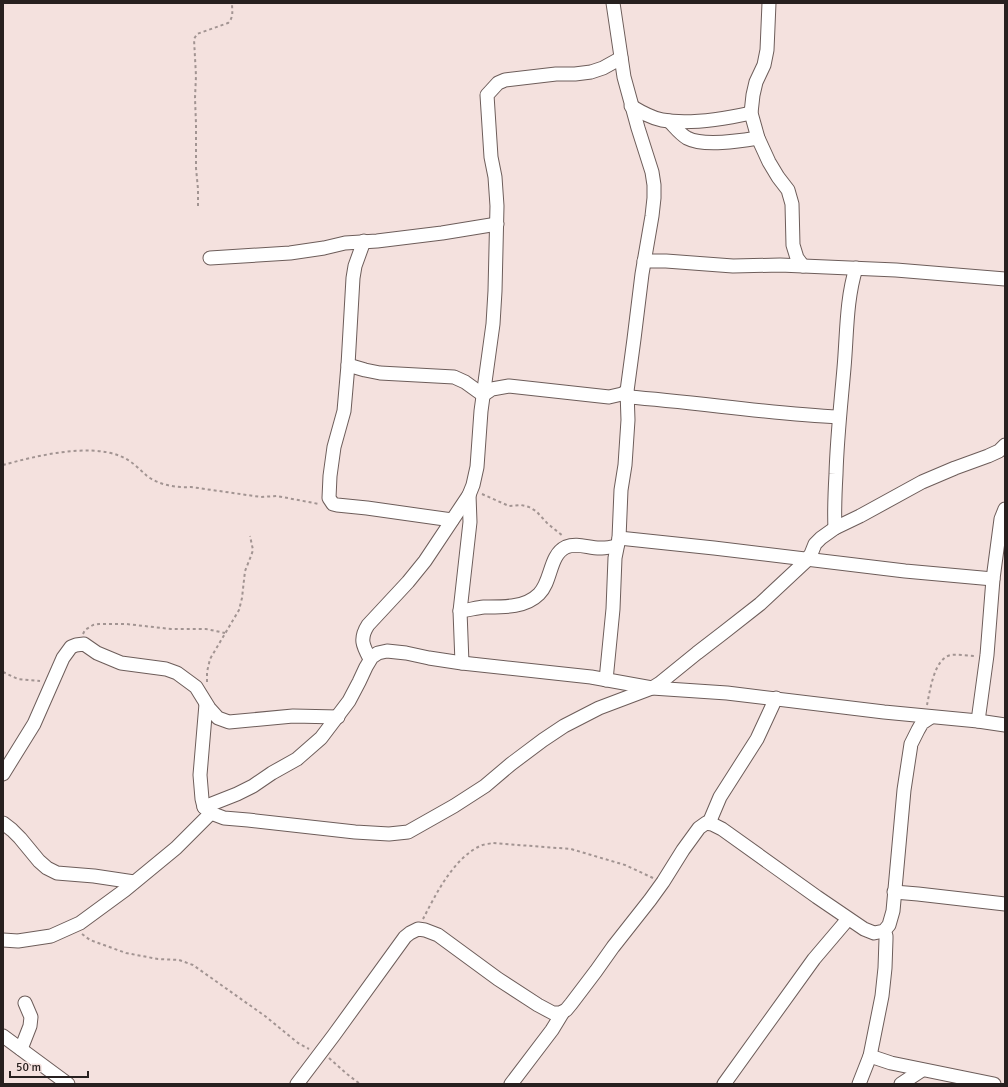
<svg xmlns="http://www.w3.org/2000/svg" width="1008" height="1087" viewBox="0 0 1008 1087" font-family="Signika,sans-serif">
<rect width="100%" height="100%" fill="#f4e1de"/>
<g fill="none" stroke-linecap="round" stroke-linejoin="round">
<defs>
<g id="minor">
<polyline points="769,3 767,50 764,65 756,82 753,95 751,113 758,138 769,162 778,177 788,190 792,204 793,245 797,258 803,266"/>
<path d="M631,106C641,112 651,118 662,120C689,125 724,119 751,113"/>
<path d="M669,121C675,127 680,134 687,138C704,147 740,141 758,138"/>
<polyline points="364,241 355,266 353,278 348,365 344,411 334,447 330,476 329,498 333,504 337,505 367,508 452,520"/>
<polyline points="210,258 290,253 324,248 345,243 377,241 442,233 497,224"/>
<polyline points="644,261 666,261 733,266 780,265 896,270 1005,279"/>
<polyline points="348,365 365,370 380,373 454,377 465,382 483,395 492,389 509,386 609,397 622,394 627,391 634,339 642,274 652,216 654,198 654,185 652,172 638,128 624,77 613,3"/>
<path d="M628,397C698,402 769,414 839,417"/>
<path d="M835,528C834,510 835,492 836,474C837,438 841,403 844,368C847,335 846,300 856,268"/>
<polyline points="619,538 714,548 905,571 993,579"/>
<path d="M460,611C468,610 476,608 484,607C503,607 525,608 539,594C552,581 549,555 566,547C578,542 590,549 602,548C607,548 612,547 617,546"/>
<path d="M370,659C363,646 359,639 368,625L408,582L425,561L469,495L473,485L477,467L481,411L493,324L495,291L497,206L495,177L491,157L487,95L498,83L505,80L556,74H575L591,72L603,68L621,58"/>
<polyline points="462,663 460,611 470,522 469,495"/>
<polyline points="606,680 613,609 615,558 619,538 621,490 625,465 628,420 627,391"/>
<polyline points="206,704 200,775 202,799 204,807 211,813 224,818 248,820 355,832 389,834 408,832 454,806 485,786 511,764 543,740 564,726 599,708 652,688 660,683 697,653 723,633 760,604 805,562 811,554 815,544 821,538 835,528 860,516 922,482 955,468 988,456 999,451 1005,445"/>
<polyline points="978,721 987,655 993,579 1001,519 1005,509"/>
<polyline points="3,774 34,724 63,658 71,647 76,645 84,644 97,653 121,663 166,669 177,673 196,687 209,708 218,718 229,722 293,716 338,717"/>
<polyline points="204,807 237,794 253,786 272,773 297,759 321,738 349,701 359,682 366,667 372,657 378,653 387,651 406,653 429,658 462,663 591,677 652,688 727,693 884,712 978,721 1005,725"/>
<polyline points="3,823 12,830 20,838 39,861 47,868 57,873 94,876 134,882"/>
<polyline points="709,823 720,797 757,739 776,698"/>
<polyline points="894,892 918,894 1005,904"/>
<polyline points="3,940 18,941 51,936 80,923 125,890 176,848 211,813"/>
<polyline points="3,1036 68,1084"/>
<polyline points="21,1049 30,1026 31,1017 25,1003"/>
<polyline points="870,1056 891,1063 994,1084"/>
<polyline points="297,1084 334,1035 405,937 410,933 418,929 425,930 438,935 498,979 538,1005 553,1013 560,1013 566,1010 571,1004 596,971 613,947 650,900 663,882 683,850 699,828 706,823 712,824 722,829 817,897 864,929 874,933 884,931 889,925 893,911 904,790 911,744 918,730 922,723 931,717"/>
<polyline points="511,1084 552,1030 563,1012"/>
<polyline points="724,1084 814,959 848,919"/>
<polyline points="859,1084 870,1056 882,996 885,968 886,939 886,936 884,931"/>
<polyline points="901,1084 922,1070"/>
</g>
</defs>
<use href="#minor" stroke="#6d5d5a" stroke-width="15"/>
<g stroke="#a29492" stroke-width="2" stroke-dasharray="3 3" stroke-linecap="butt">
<path d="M198,206V189L196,168V124L195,98L196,76L194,39L197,34L228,23C234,17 232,11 232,3"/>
<path d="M3,465C35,456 89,443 120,456C131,460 139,469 147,476C159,485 176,488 191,487L261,497L277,496L319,504"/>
<polyline points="482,494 509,506 521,505 529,507 536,511 548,524 563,536"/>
<polyline points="83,634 85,630 93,625 99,624 126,624 171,629 206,629 225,633"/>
<polyline points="3,672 18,679 40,681"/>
<polyline points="207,682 207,672 210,659 239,610 242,598 245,571 251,556 253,550 250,536"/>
<path d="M927,705C930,691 934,658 951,655C959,654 968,656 976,656"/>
<path d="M423,919C436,894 453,859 480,846C484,844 489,844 492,843L571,849L625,865L653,878"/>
<polyline points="82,934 90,940 126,953 158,959 179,960 193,965 265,1016 298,1043 309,1049"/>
<polyline points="329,1058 347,1074 360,1084"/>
</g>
<use href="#minor" stroke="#fff" stroke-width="13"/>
</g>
<rect width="1008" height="1087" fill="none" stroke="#27201f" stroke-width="8"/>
<path d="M10 1071v6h78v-6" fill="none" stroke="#27201f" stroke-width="2"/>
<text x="16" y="1071" font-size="12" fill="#27201f" stroke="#f4e1de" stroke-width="3" paint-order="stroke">50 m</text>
</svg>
